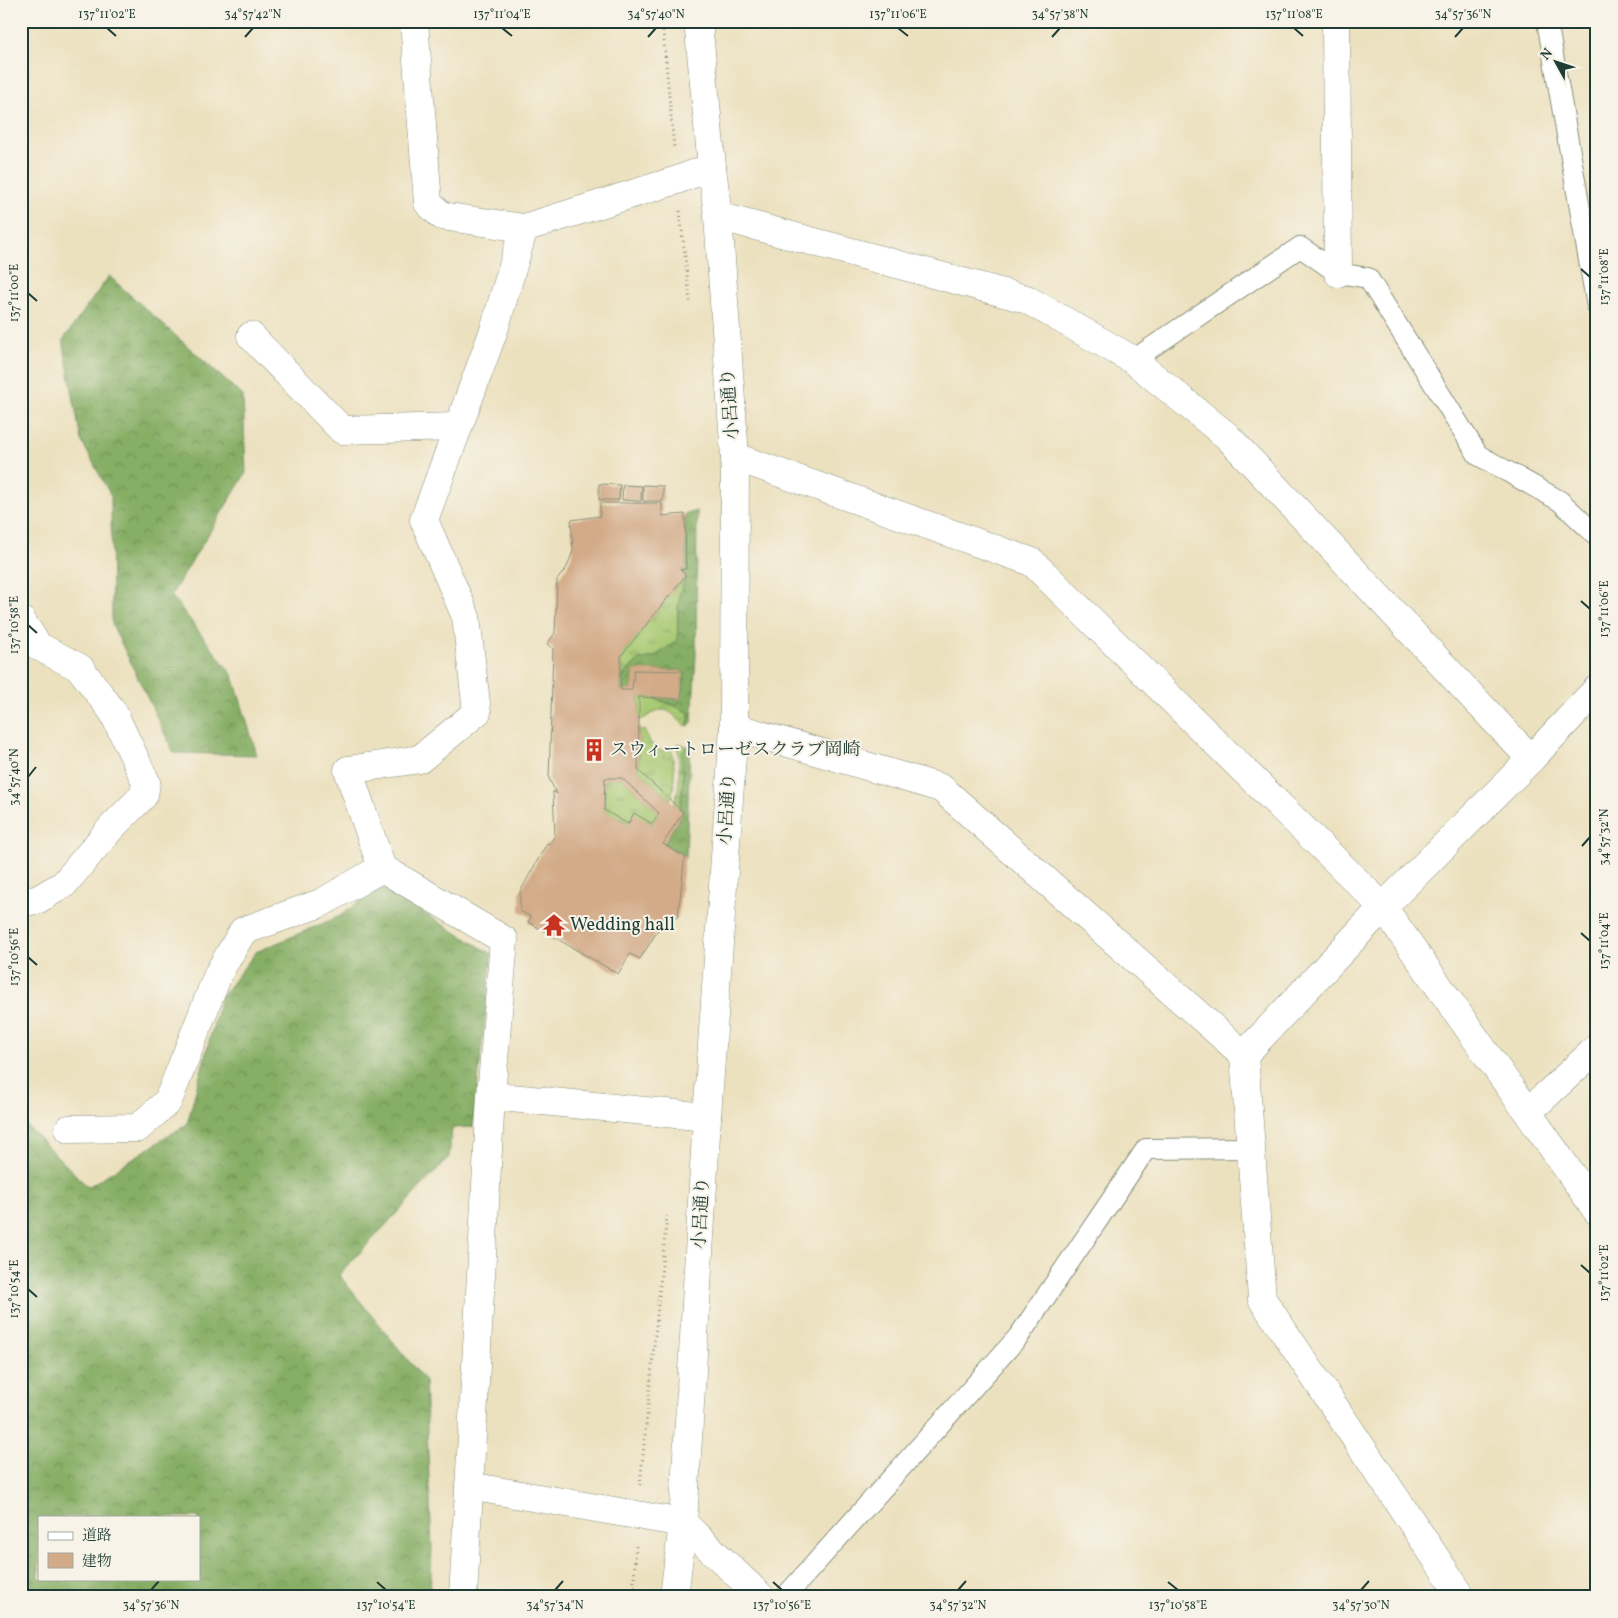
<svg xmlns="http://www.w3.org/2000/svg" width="1618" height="1618" viewBox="0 0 1618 1618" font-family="Vollkorn,'Noto Serif JP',serif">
<defs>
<pattern id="grass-tufts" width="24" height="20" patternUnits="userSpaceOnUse" patternTransform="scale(1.25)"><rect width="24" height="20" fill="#a9ca73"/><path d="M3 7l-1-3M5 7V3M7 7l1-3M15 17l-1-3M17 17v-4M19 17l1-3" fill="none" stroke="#89a55f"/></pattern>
<pattern id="forest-crowns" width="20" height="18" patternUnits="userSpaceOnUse" patternTransform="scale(1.25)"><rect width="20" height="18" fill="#86ae65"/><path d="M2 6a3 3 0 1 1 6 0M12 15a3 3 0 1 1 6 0" fill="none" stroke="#6d8f54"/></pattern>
<pattern id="park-crowns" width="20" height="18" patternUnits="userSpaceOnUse" patternTransform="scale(1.25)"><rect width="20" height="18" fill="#a9ca73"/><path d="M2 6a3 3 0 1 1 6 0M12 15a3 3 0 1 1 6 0" fill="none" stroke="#89a55f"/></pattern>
</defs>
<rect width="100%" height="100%" fill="#f7f3e8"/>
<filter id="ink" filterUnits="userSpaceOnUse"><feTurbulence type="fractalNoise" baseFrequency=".02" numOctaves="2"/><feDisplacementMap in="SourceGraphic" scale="10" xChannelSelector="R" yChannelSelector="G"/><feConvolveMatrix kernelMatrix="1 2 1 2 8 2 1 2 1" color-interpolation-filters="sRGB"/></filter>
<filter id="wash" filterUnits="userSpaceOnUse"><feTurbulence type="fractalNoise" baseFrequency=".0096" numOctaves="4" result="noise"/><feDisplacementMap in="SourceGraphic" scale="20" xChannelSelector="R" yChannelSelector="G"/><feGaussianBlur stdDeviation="1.12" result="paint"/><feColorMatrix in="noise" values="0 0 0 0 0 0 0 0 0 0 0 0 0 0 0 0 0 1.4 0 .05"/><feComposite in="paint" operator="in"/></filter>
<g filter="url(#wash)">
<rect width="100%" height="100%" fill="#ece1bf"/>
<g fill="url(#grass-tufts)" stroke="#648454">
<path d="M686,575C682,587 678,599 678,612C677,622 678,631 677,641L654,657L639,660L625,673L621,680V656Z"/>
<path d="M639,697C651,697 659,700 670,704C677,706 682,710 689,712L688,726C677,723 674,709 661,710C651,711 647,719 639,720Z"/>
<path d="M639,730H644C649,741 656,757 671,748C675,765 676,784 670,800L638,770Z"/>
<path d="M679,743L687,746L682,751L683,781L680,809L674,804C681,784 680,765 677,745Z"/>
<polygon points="605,778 622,778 659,813 652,824 634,814 628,824 604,810"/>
</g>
<g fill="url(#forest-crowns)" stroke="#52764c" fill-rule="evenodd">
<polygon points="109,276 243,396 246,473 171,595 233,676 257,755 174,753 112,624 111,496 81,440 63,340"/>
<path d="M697,511L696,655L692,723L688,726L689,712C683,711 679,708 674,705C667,702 661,702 655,698L683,671L634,670L632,690H621V680L632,666L639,660L654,657L677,641C678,631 677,622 678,612C678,599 682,587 686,575L680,570L686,568L685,514Z"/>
<polygon points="687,746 690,747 686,857 664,844 683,812 680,809 683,781 682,751"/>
<path d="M380,887L492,954L473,1127L452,1128L449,1157L339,1275L425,1381L432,1549L430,1597H21V1120L88,1187L187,1124L221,997L256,952L340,916ZM39,1517H199V1579H39Z"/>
</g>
<polygon fill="url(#park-crowns)" stroke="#648454" points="21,67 28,69 21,279"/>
<g id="blocks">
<g fill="#d3ab88" fill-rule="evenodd">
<polygon points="599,484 620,485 619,500 599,500"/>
<polygon points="623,485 642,486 641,501 622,500"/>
<polygon points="643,485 663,486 663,501 643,501"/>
<path d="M600,503H662V516L685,514L686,569L680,570L686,575L621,656V690H632L634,670L683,671L681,699L639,697V720L638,770L683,812L663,844L686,857L684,862L678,917H666L640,959L630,954L618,974L528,922L531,917L520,911V892L547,843L550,844L555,835L553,791L557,794L549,779L553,649L547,644L555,633L557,580L567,567L573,551L571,520L600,516ZM605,778H622L659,813L652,824L634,813L628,824L604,810Z"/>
</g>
</g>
</g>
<g filter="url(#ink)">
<use href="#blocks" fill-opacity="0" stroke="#868f7a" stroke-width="1"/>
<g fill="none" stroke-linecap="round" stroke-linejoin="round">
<defs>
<g id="lane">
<polyline points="1547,21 1597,306"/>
<polyline points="1133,360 1300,247 1338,273 1368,278 1478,455 1560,501 1597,536"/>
<polyline points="785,1597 1019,1336 1146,1149 1251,1148"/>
</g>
<g id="street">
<polyline points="414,21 428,203 442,216 524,228"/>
<polyline points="1336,21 1338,273"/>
<polyline points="718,216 1026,299 1133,360 1227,436 1531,759"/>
<polyline points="251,336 342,430 458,427"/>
<polyline points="735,457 1032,562 1383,907 1597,1211"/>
<polyline points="21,620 38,646 80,668 113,712 146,782 144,795 111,828 64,884 37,900 21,902"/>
<polyline points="734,727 941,788 1244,1055 1262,1299 1462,1597"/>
<polyline points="1244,1055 1383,907 1531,759 1597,689"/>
<polyline points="491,1096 504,940 382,868 348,770 420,759 477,712 466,617 424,520 494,330 524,228 677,180 712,167"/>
<polyline points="1528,1112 1597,1048"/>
<polyline points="69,1129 138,1128 168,1101 219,972 243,931 321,903 382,868"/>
<polyline points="469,1486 683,1523 761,1597"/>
<polyline points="463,1597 491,1096 707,1117"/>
</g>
<polyline id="secondary" points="674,1597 683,1523 707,1117 734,727 735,457 718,216 712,167 698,21"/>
</defs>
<use href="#lane" stroke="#868f7a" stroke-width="22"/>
<use href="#street" stroke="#868f7a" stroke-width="29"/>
<use href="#secondary" stroke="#868f7a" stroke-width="29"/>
<g stroke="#868f7a" stroke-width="3" stroke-dasharray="1 4" stroke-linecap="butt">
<polyline points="662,21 674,148"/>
<polyline points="680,211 690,302"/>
<polyline points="640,1485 667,1216"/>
<polyline points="633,1597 636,1546"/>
</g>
<use href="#lane" stroke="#fff" stroke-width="20"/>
<use href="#street" stroke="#fff" stroke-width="28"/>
<use href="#secondary" stroke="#fff" stroke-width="28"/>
</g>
</g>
<path fill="none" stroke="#1f3d34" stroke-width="2" d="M107,28L116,36M502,28L512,36M898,28L908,36M1294,28L1303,36M245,37L253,28M648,37L656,28M1052,37L1060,28M1455,37L1463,28M1581,269L1590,277M28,293L37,301M1581,601L1590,609M28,625L37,633M28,777L36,767M1582,846L1590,837M1581,933L1590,941M28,957L37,965M1581,1265L1590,1273M28,1289L37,1297M377,1582L386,1590M773,1582L782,1590M1168,1582L1178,1590M151,1590L159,1581M555,1590L563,1581M958,1590L966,1581M1361,1590L1369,1581"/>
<defs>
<symbol id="building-bare" viewBox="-9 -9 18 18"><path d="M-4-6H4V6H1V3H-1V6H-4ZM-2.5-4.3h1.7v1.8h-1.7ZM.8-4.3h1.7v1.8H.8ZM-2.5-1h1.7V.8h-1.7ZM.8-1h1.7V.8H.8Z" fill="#c8321e" stroke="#f7f3e8" stroke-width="2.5" paint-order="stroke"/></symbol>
<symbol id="temple-bare" viewBox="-9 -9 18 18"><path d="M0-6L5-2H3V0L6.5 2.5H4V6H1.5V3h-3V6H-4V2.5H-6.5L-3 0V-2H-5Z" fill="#c8321e" stroke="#f7f3e8" stroke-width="2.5" paint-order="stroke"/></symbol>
</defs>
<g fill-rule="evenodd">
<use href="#building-bare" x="578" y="734" width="32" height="32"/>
<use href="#temple-bare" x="538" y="909" width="32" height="32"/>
</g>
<g text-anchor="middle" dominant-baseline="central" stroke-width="4" stroke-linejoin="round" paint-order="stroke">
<g font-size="18" fill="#1f3d34" stroke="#f7f3e8">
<text transform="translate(731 404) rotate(-94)">小呂通り</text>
<text transform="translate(728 809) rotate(-86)">小呂通り</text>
<text transform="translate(702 1213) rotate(-87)">小呂通り</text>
</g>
<g font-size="18" fill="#1f3d34" stroke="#f7f3e8" text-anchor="start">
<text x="610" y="750">スウィートローゼスクラブ岡崎</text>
<text x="570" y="925">Wedding hall</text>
</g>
</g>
<rect width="1618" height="1618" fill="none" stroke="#f7f3e8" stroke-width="55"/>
<rect x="38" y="1516" width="162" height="65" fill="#f7f3e8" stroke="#a1aaa0"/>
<rect x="48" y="1532" width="25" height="8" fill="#ffffff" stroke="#a1aaa0"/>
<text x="82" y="1540" font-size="15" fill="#1f3d34">道路</text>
<rect x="48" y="1553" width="25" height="15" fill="#d3ab88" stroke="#a1aaa0"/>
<text x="82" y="1566" font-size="15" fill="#1f3d34">建物</text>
<g transform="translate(1556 62) rotate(310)" stroke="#f7f3e8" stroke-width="4" paint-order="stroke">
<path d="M0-4L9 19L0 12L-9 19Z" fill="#1f3d34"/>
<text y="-8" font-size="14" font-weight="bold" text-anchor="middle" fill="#1f3d34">N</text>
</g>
<rect x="28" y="28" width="1562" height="1562" fill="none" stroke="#1f3d34" stroke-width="2"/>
<g font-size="12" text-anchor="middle" fill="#1f3d34">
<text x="107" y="18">137°11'02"E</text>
<text x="253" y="18">34°57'42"N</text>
<text x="502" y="18">137°11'04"E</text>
<text x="656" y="18">34°57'40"N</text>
<text x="898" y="18">137°11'06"E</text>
<text x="1060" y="18">34°57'38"N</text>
<text x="1294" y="18">137°11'08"E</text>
<text x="1463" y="18">34°57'36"N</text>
<text transform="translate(1604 277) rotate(-90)" y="4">137°11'08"E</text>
<text transform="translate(14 293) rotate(-90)" y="4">137°11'00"E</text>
<text transform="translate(1604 609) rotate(-90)" y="4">137°11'06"E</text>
<text transform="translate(14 625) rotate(-90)" y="4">137°10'58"E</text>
<text transform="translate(14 777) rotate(-90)" y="4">34°57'40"N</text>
<text transform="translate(1604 837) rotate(-90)" y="4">34°57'32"N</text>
<text transform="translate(1604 941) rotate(-90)" y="4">137°11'04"E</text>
<text transform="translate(14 957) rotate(-90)" y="4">137°10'56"E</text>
<text transform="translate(1604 1273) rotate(-90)" y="4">137°11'02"E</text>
<text transform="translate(14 1289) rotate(-90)" y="4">137°10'54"E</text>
<text x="151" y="1609">34°57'36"N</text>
<text x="386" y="1609">137°10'54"E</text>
<text x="555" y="1609">34°57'34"N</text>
<text x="782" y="1609">137°10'56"E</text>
<text x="958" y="1609">34°57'32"N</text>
<text x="1178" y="1609">137°10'58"E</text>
<text x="1361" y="1609">34°57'30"N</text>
</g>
</svg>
